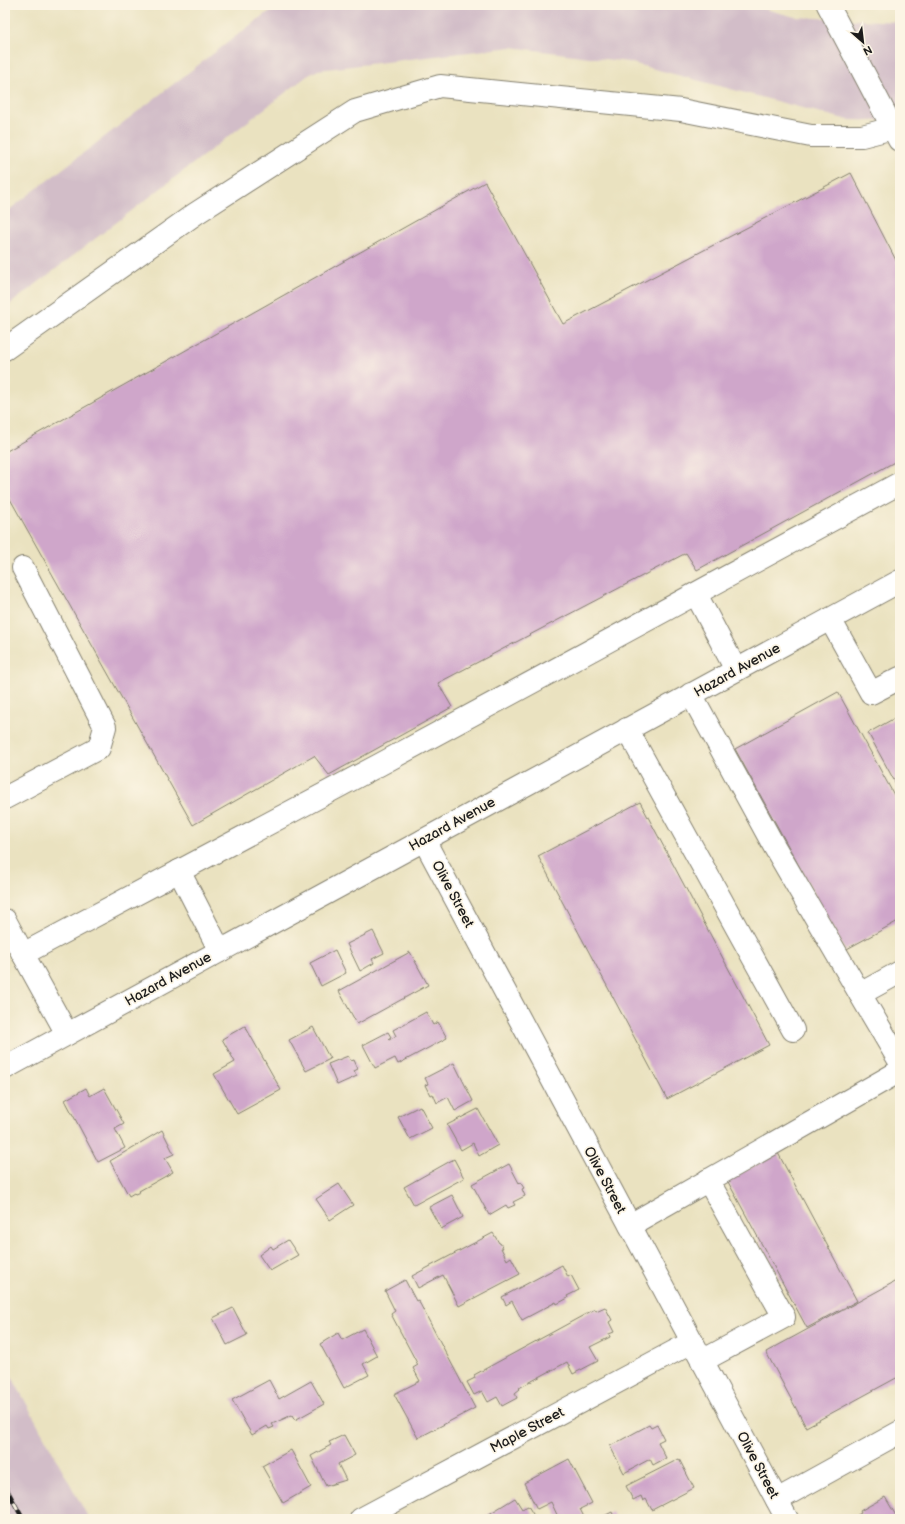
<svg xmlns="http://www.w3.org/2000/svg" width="905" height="1524" viewBox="0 0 905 1524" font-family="'Balsamiq Sans',sans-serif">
<rect width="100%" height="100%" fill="#fcf5e5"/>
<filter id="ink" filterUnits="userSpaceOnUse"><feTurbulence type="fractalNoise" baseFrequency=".025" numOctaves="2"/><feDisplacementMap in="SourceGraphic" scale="8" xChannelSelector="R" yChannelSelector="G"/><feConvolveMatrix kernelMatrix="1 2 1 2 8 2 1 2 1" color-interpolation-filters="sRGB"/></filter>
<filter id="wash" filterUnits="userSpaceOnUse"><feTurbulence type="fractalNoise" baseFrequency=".012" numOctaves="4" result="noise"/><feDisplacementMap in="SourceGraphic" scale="16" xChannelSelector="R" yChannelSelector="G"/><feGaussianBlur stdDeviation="0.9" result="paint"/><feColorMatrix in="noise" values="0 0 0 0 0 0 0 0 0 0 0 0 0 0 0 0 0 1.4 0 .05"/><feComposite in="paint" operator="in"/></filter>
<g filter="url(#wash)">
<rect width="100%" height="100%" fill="#eae2c0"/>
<g fill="#d2bdc8">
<polygon points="293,5 750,5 795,17 900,22 900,121 848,120 628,62 511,47 318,70 307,76 5,308 5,213 265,14"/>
<polygon points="5,1364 89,1519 5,1519"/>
</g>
<g id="blocks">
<g fill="#cfa6ca">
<polygon points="851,173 900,268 900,459 697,570 686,553 438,683 452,707 329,775 314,756 193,825 5,490 5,452 485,182 563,324"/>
<polygon points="838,692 900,806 900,920 845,950 735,749"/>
<polygon points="900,715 900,791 868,733"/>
<polygon points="640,802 769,1045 667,1099 538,856"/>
<polygon points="373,931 384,953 372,959 374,963 360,971 347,944"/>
<polygon points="335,950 346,973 321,986 310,963"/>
<polygon points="410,952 428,985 357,1024 339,991"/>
<polygon points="426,1012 433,1025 438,1022 447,1038 398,1064 395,1058 375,1068 363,1045 388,1032 391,1037 388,1039 389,1040 396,1036 393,1030"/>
<polygon points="245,1026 281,1090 237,1114 214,1074 235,1062 222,1039"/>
<polygon points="313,1027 330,1059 306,1071 289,1040"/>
<polygon points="348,1056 351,1061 354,1060 358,1069 354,1071 357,1076 337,1085 328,1064"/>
<polygon points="454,1063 473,1101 455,1111 448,1097 437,1103 433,1094 430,1095 425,1085 428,1084 425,1078"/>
<polygon points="86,1088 90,1096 104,1088 124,1124 115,1129 125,1148 98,1162 65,1100"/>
<polygon points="420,1106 432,1128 410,1139 398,1117"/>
<polygon points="478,1109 498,1145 479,1156 473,1143 461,1150 447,1125"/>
<polygon points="162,1130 174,1154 165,1158 173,1172 139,1191 140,1192 135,1194 134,1193 129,1196 110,1161"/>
<polygon points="778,1153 857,1301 807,1328 727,1180"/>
<polygon points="454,1159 464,1178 414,1205 404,1187"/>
<polygon points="509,1164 519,1183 520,1182 524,1188 522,1189 525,1196 513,1202 515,1205 508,1208 506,1205 489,1215 472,1184"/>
<polygon points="339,1184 353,1205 330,1220 316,1199"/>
<polygon points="452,1195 463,1217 441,1229 429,1207"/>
<polygon points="493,1233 499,1243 500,1243 503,1248 501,1248 507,1260 511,1257 520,1274 459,1306 443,1275 418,1288 412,1276"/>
<polygon points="288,1240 298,1255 270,1271 259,1255 271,1246 273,1249"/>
<polygon points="562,1265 568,1277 571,1275 579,1290 567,1296 568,1298 557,1304 556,1302 522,1320 512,1301 506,1305 502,1297"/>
<polygon points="405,1280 416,1301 418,1300 475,1408 418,1438 394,1394 420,1381 413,1368 418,1365 391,1314 395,1311 385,1291"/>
<polygon points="896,1281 900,1287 900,1376 806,1427 766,1352"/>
<polygon points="605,1307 612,1320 609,1322 614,1332 609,1334 610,1337 590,1347 598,1361 573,1374 567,1362 519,1388 520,1389 515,1393 517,1398 502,1406 497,1397 488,1402 482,1391 474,1395 467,1382 475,1378 474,1375 595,1309 596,1311"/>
<polygon points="233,1308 247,1335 227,1345 213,1318"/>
<polygon points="363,1329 377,1356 363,1364 369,1375 344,1388 320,1344 338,1333 342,1340"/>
<polygon points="269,1380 279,1399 311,1381 324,1404 295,1420 292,1415 272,1424 274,1427 269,1429 267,1426 252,1435 232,1400"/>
<polygon points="649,1425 651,1428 657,1425 664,1439 658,1442 666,1458 653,1465 650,1459 624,1473 610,1446"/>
<polygon points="344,1435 355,1455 338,1464 346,1480 326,1486 311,1456 331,1445 329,1442"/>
<polygon points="291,1450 311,1487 283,1503 262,1466"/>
<polygon points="569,1459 592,1503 580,1509 585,1519 559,1519 551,1502 537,1509 524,1483"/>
<polygon points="679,1459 694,1488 652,1510 646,1499 643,1501 641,1496 633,1500 626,1486"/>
<polygon points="885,1497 898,1519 856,1519 854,1517 861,1513 860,1511"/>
<polygon points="515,1498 522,1509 528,1506 536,1519 481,1519"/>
<polygon points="612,1512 615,1519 598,1519"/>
</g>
</g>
</g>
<g filter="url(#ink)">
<use href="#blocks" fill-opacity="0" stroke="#837f6e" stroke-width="1"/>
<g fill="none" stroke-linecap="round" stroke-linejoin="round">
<defs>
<g id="minor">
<polyline points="828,5 899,140"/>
<polyline points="5,349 195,214 355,111 440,86 681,110 811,136 862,136 893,128"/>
<polyline points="696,594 736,670"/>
<polyline points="830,619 871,693 900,678"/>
<polyline points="691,694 774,846 860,994 900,972"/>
<polyline points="627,729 793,1030"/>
<polyline points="5,798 99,748 105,727 23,568"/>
<polyline points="424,840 787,1519"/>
<polyline points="179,871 220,951"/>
<polyline points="5,920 23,954"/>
<polyline points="860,994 900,1062"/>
<polyline points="67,1034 23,954 379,765 900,483"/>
<polyline points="5,1068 900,581"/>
<polyline points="630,1225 900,1071"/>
<polyline points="702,1361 784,1317 708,1180"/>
<polyline points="777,1500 900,1432"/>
<polyline points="361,1519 692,1342"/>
</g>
</defs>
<use href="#minor" stroke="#837f6e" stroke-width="24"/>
<use href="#minor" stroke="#fff" stroke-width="22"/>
<defs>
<polyline id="rail" points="5,1486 23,1519"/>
</defs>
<use href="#rail" stroke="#1c1c1c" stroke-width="4.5"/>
<use href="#rail" stroke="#fcf5e5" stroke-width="3" stroke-dasharray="9" stroke-linecap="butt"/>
</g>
</g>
<g text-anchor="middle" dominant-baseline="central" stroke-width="3.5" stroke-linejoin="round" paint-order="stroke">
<g font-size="14" fill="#1c1c1c" stroke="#fcf5e5">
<text transform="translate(737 670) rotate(-29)">Hazard Avenue</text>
<text transform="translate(452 824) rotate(-29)">Hazard Avenue</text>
<text transform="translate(453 894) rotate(62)">Olive Street</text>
<text transform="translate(168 979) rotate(-29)">Hazard Avenue</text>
<text transform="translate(605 1180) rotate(62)">Olive Street</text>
<text transform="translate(527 1430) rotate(-28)">Maple Street</text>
<text transform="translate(758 1465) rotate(62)">Olive Street</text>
</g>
</g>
<rect width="905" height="1524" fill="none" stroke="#fcf5e5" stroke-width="20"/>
<g transform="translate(863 42) rotate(152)" stroke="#fcf5e5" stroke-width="3" paint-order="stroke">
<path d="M0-3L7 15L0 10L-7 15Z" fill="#1c1c1c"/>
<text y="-6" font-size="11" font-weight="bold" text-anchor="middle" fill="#1c1c1c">N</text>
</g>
</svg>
